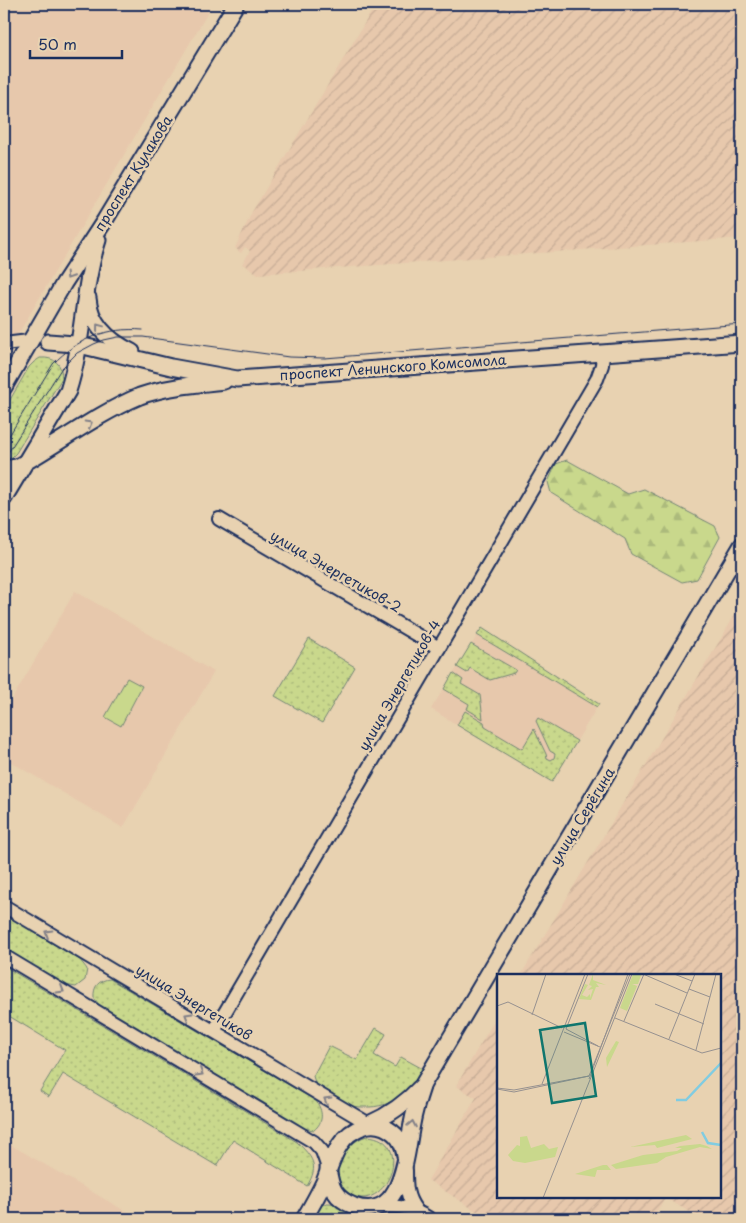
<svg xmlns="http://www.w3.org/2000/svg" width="746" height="1223" viewBox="0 0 746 1223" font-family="'Playpen Sans',sans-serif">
<defs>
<pattern id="industrial-furrows" width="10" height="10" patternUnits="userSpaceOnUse" patternTransform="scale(1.25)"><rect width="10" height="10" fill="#e7c8ac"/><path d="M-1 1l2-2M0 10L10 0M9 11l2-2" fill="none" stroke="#c6ac96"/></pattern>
<pattern id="grass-dots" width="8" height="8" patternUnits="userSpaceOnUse" patternTransform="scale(1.25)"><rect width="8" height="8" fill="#c9d88c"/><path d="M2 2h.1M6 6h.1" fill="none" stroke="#acba7b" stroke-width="1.8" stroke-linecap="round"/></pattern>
<pattern id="forest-firs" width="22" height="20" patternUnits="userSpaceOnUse" patternTransform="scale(1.25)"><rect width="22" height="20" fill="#c9d88c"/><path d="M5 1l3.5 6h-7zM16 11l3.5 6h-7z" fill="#acba7b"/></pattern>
</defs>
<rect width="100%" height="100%" fill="#e8d2b1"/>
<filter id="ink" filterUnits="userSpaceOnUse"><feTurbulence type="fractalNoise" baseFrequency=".02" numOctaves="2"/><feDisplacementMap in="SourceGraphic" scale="10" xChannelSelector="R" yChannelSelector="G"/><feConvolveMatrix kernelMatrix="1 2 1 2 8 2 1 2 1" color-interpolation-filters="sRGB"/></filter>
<g filter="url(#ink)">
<g fill="#e7c8ac">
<polygon points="4,4 213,4 4,358"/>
<polygon points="75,591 214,672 123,828 4,758 4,713"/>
<polygon points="482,628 599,704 552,782 431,709"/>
<polygon points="4,1141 139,1219 4,1219"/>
</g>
<g fill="url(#industrial-furrows)">
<polygon points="376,4 742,4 742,238 258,274 242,264 250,251 245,247 241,253 235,248 252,212"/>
<polygon points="742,603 742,1219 702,1219 665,1198 652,1219 488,1219 428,1180 476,1098 456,1086 498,1014 498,1197 720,1197 720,976 521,975"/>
</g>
<g fill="url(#grass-dots)" stroke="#728475">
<path d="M40,358C55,357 62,364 62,378L16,453L11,458L4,459V410L29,367L34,362Z"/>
<polygon points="482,628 599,704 597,707 477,635"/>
<polygon points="309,639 355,667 322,723 275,696"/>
<polygon points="471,644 516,670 514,673 490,680 470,668 467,673 457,667"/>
<polygon points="453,673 463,680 461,684 480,695 483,719 467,709 469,704 444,689"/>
<polygon points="465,711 484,722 485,727 522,749 534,729 546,754 547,758 551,760 554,758 555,754 550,751 536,721 538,718 577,741 552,782 457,725"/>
<polygon points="4,914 80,960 87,969 85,980 76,987 65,985 4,949"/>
<path d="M4,966L297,1142C312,1157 320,1165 307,1186L233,1140L217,1166L63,1074L49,1097L40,1091L65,1050L4,1013Z"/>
<path d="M110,979L316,1101C323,1111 324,1122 314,1130L303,1128L101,1007L94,998C93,986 99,980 110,979Z"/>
<path d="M376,1028L386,1034L374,1055L395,1067L401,1057L423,1069C410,1092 392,1108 365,1107C360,1107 354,1107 350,1105C338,1100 327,1092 316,1086L313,1076L329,1046L357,1060Z"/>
<path d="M367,1136C417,1139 385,1216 350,1194C325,1177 344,1142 367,1136Z"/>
<path d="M327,1203C338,1203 347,1207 348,1219H311L320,1206Z"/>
</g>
<polygon fill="url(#forest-firs)" stroke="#728475" points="567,460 628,494 644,489 715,526 720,537 697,579 682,582 631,554 625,539 551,493 548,482 556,464"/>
<polygon fill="#c9d88c" stroke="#728475" points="127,678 142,686 121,726 105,717"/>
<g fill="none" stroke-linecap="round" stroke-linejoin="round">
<defs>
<g id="minor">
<polyline points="4,344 29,341"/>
<polyline points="219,519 439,648"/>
<polyline points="4,906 369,1124"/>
<polyline points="4,956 314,1142 322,1151 328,1168"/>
<polyline points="214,1031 597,379 602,365 603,352"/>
<path d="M406,1170C406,1186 406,1197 416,1210"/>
<path d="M380,1207C402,1206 411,1207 430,1219"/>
</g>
<g id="major">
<path d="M88,298C90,325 109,341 132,352"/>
<polyline points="48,342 75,344 171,367 237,379 742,343"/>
<polyline points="4,387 64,283 105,220 236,4"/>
<path d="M4,469L17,467C58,444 97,414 140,396C164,387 198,384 224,381"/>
<path d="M4,498L68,391C84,342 82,289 98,240"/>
<path d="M369,1124C390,1115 407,1102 422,1086L742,545"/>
<path d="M328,1168C331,1188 334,1198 354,1206C403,1223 406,1153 412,1124C414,1112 418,1099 422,1087"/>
<path d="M304,1219C311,1207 318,1195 324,1182C333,1160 337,1136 362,1127C369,1124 376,1124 384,1127C397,1133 403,1142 405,1156"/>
</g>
</defs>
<use href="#minor" stroke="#1b2f5e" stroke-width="16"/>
<use href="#major" stroke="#1b2f5e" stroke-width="19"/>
<use href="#minor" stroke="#e8d2b1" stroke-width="12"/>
<use href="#major" stroke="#e8d2b1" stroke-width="15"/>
<g stroke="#1b2f5e" stroke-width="1">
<path d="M4,444L53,364C78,338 107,327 143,330"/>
<polyline points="4,459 61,369 77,353 94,344 104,340 118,337 143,337 289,357 325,358 742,324"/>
</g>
</g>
<defs><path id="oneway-chevron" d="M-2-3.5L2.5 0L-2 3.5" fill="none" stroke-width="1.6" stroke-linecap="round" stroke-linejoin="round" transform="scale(1.25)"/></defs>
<g stroke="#828088">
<use href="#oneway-chevron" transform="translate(69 276) rotate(123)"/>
<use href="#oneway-chevron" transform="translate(99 327) rotate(-127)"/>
<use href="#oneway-chevron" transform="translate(89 424) rotate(-30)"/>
<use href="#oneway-chevron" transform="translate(48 933) rotate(-149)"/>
<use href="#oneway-chevron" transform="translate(61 990) rotate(31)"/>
<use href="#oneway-chevron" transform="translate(188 1016) rotate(-149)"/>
<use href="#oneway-chevron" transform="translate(200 1073) rotate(31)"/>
<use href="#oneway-chevron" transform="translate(327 1100) rotate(-149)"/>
<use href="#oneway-chevron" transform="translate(412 1124) rotate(-79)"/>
</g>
</g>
<g text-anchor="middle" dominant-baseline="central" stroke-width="5" stroke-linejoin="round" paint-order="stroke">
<g font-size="14" fill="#1b2f5e" stroke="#e8d2b1">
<text transform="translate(133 173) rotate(-58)">проспект Кулакова</text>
<text transform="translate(393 367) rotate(-4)">проспект Ленинского Комсомола</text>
<text transform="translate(336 571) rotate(30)">улица Энергетиков-2</text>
<text transform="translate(399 685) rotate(-60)">улица Энергетиков-4</text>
<text transform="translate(582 816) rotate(-59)">улица Серёгина</text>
<text transform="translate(194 1002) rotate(31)">улица Энергетиков</text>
</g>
</g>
<g transform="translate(497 974)">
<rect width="224" height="224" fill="#e8d2b1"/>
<path d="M96,0V6L109,11L99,9L102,13H99L94,26L82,25L88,10L91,11L85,21L90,23L93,20V24L96,15L91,16L95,12L92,11Z" fill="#c9d88c"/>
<path d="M119,67L122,68L110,93L109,84ZM189,161L195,165L160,174L158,171L133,173ZM30,162L34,174L47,170L52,175L61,173L58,183L28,189L16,187L11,181L20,171L23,172V163ZM203,170L210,172L215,175L203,173L169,183L160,189L119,195L114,191L146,181L180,177L185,174H178L183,172ZM106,191H110L114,196H100L98,203L78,200Z" fill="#c9d88c"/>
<path d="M136,0L144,1L141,10H135L140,12L130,37L123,34Z" fill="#c9d88c"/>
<path fill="none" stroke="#81cce1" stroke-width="2.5" d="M179,126H189L224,89M205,158L211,169L224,171"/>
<path fill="none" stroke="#969190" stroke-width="1" d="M146,0L190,19M177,0L195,7M192,15L213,23M158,30L207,50M0,32L11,28L65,54M35,41L49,0M118,44L205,79L224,74M127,47L147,0M69,55L101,72M69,55L91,0M67,58L103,73M172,65L198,0M199,76L219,0M92,105L131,0M45,110L88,0M0,114L17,116L92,102M0,115L17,118L92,102L133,0M46,224L135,0"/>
<path fill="#0f766e" fill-opacity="0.15" stroke="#0f766e" stroke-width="2.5" d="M88,49L99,122L55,129L43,56Z"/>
<rect width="224" height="224" fill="none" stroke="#1b2f5e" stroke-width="2.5"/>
</g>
<rect width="746" height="1223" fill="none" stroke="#e8d2b1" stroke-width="20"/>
<rect x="10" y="10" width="726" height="1203" fill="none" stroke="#1b2f5e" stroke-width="2" filter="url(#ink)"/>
<path d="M30 50v8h92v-8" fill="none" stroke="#1b2f5e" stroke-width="2.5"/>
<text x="38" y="50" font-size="15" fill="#1b2f5e" stroke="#e8d2b1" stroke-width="4" paint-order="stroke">50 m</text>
</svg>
